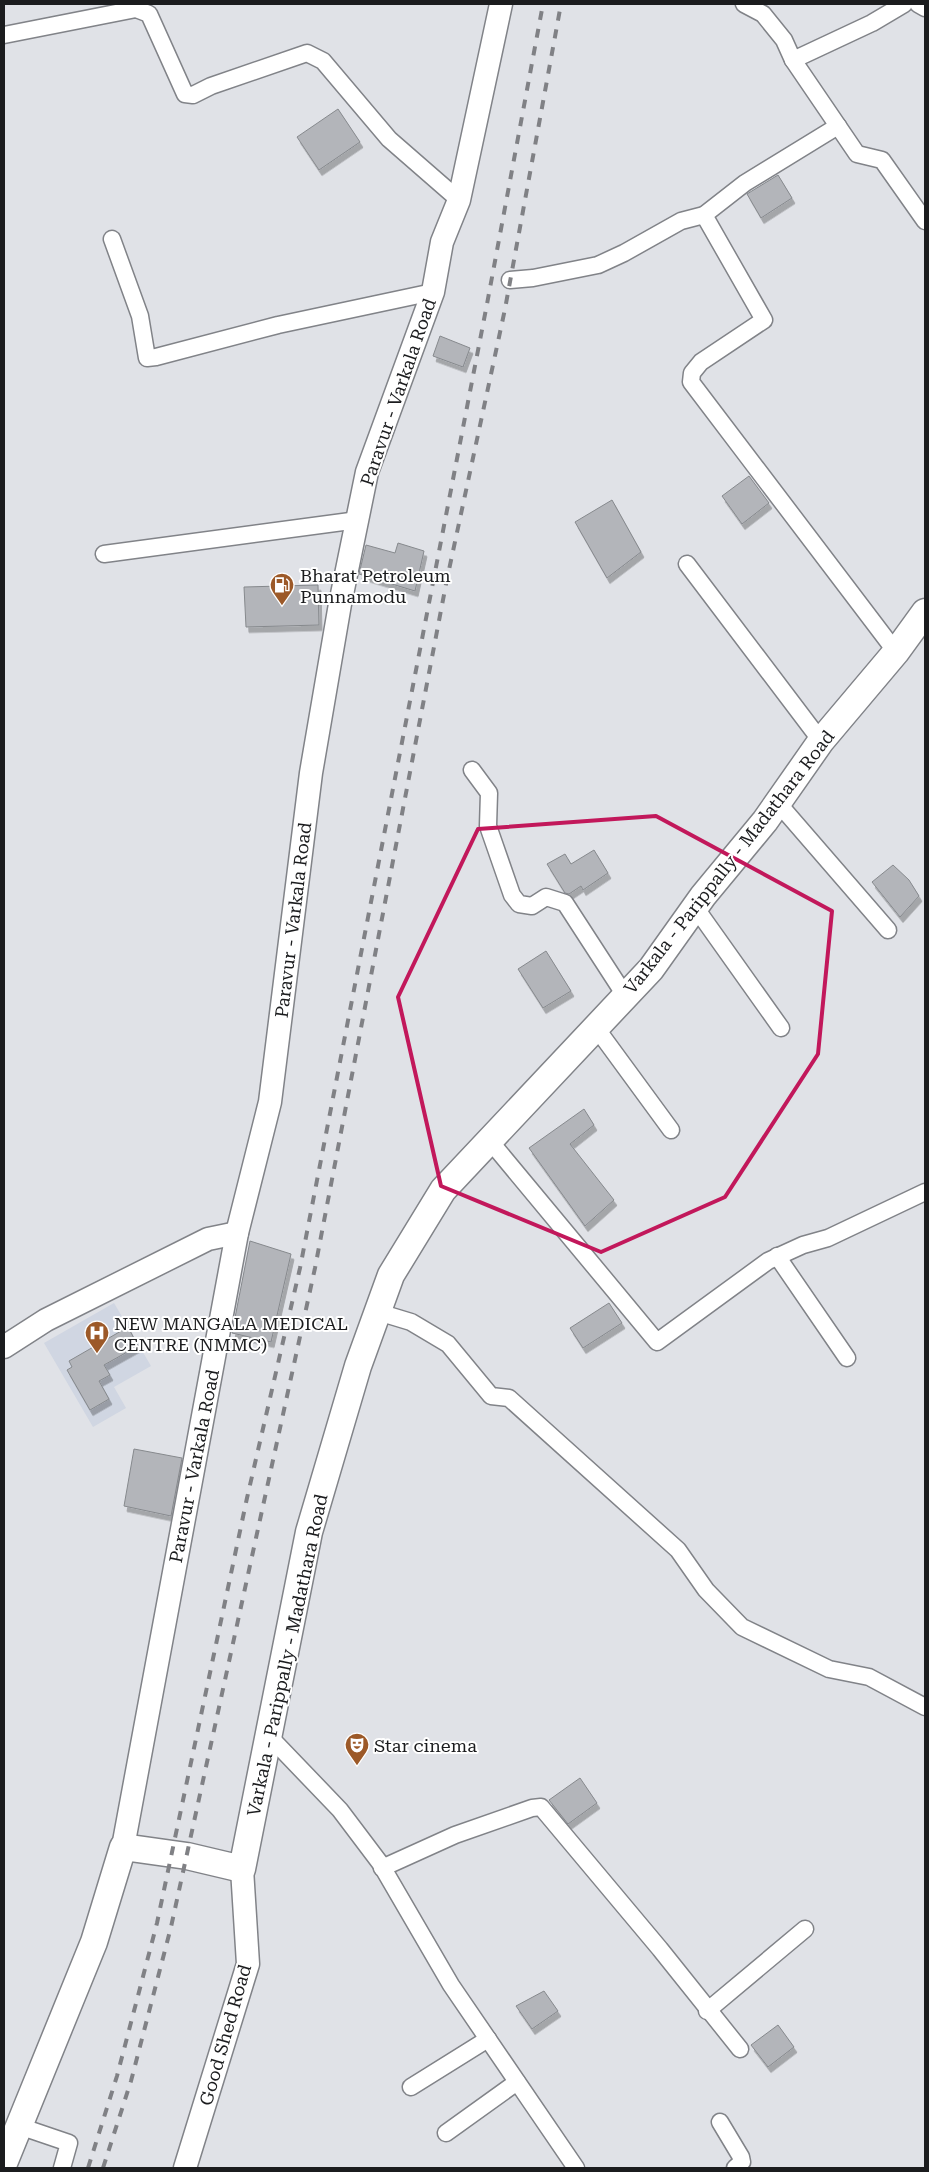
<svg xmlns="http://www.w3.org/2000/svg" width="929" height="2172" viewBox="0 0 929 2172" font-family="'Roboto Serif',serif">
<defs>
<filter id="shadow"><feDropShadow dx="3" dy="5.5" stdDeviation="0" flood-color="#0004"/></filter>
</defs>
<rect width="100%" height="100%" fill="#e0e2e7"/>
<polygon fill="#d0d6e2" points="114,1303 151,1366 114,1387 126,1408 93,1427 44,1343"/>
<g fill="#b3b5ba" stroke="#86898d" filter="url(#shadow)">
<polygon points="338,109 360,142 319,170 297,137"/>
<polygon points="778,175 792,198 761,218 747,194"/>
<polygon points="440,336 470,348 463,367 433,356"/>
<polygon points="749,476 769,503 742,524 722,496"/>
<polygon points="612,500 641,552 607,578 575,522"/>
<polygon points="398,543 424,551 415,591 359,574 366,545 395,553"/>
<polygon points="318,585 319,625 246,627 244,587"/>
<polygon points="594,850 608,873 583,890 581,886 569,894 565,893 547,864 565,854 571,864"/>
<polygon points="893,865 909,880 919,896 900,917 872,882"/>
<polygon points="546,951 571,991 543,1008 518,969"/>
<polygon points="584,1109 594,1125 570,1144 614,1200 585,1226 529,1148"/>
<polygon points="250,1241 291,1254 271,1342 232,1333"/>
<polygon points="609,1303 622,1323 583,1348 570,1328"/>
<polygon points="128,1327 138,1346 104,1365 110,1375 99,1381 109,1399 90,1410 67,1370 72,1367 69,1361"/>
<polygon points="134,1449 182,1458 171,1516 124,1506"/>
<polygon points="580,1778 597,1803 568,1824 549,1800"/>
<polygon points="544,1991 558,2011 532,2029 516,2006"/>
<polygon points="778,2025 794,2047 768,2067 751,2045"/>
</g>
<g fill="none" stroke-linecap="round" stroke-linejoin="round">
<defs>
<g id="street">
<polyline points="744,4 763,14 784,40 793,60 857,154 882,160 925,221"/>
<polyline points="918,4 925,8"/>
<polyline points="4,35 136,9 149,14 185,94 193,95 211,86 307,53 323,61 389,139 459,200"/>
<polyline points="793,60 872,23 904,4"/>
<polyline points="704,215 764,320 701,362 692,373 691,382 896,652"/>
<polyline points="112,239 140,316 147,358 156,357 278,325 433,292"/>
<polyline points="510,280 533,278 598,265 624,253 681,221 704,215 745,183 838,126"/>
<polyline points="104,554 358,520"/>
<polyline points="687,564 821,741"/>
<polyline points="472,770 489,793 488,826 512,895 519,904 532,906 546,897 565,903 626,997"/>
<polyline points="778,803 888,930"/>
<polyline points="695,907 781,1028"/>
<polyline points="597,1029 671,1130"/>
<polyline points="490,1141 657,1342 768,1261 803,1245 828,1238 925,1192"/>
<polyline points="777,1256 847,1358"/>
<polyline points="378,1312 411,1322 448,1344 491,1396 509,1398 678,1550 706,1590 742,1627 829,1669 869,1677 925,1707"/>
<polyline points="269,1736 340,1810 380,1863 451,1985 576,2168"/>
<polyline points="382,1868 455,1835 532,1808 541,1807 660,1949 740,2049"/>
<polyline points="707,2011 805,1929"/>
<polyline points="411,2087 488,2039"/>
<polyline points="720,2122 741,2157 742,2162 735,2168"/>
<polyline points="19,2126 69,2143 62,2168"/>
<polyline points="446,2133 517,2082"/>
</g>
<g id="secondary">
<polyline points="4,1347 46,1320 208,1239 237,1233"/>
<polyline points="123,1847 237,1233 270,1102 311,773 340,604 367,472 433,292 442,242 459,200 501,4"/>
<polyline points="185,2168 248,1964 242,1869"/>
</g>
<polyline id="primary" points="4,2163 94,1942 123,1847 187,1856 242,1869 309,1532 358,1366 391,1275 443,1190 651,969 703,896 765,821 821,741 896,652 925,612"/>
</defs>
<use href="#street" stroke="#818388" stroke-width="19"/>
<use href="#secondary" stroke="#818388" stroke-width="25"/>
<use href="#primary" stroke="#818388" stroke-width="29"/>
<use href="#street" stroke="#fff" stroke-width="16"/>
<use href="#secondary" stroke="#fff" stroke-width="22"/>
<use href="#primary" stroke="#fff" stroke-width="26"/>
<g stroke="#808185" stroke-width="4" stroke-dasharray="9 9" stroke-linecap="butt">
<polyline points="88,2168 117,2076 157,1923 247,1498 300,1268 487,304 543,4"/>
<polyline points="103,2168 131,2081 171,1927 315,1268 447,579 505,309 561,4"/>
</g>
</g>
<path fill="none" stroke="#c2185b" stroke-width="4" stroke-linejoin="round" d="M656,816L832,911L818,1054L725,1197L601,1252L441,1186L398,997L478,829Z"/>
<defs>
<symbol id="fuel-pin" viewBox="-11 -11 22 30"><path d="M0 17L-7.5 6A9.5 9.5 0 1 1 7.5 6Z" fill="#9c5928" stroke="#fff"/><path d="M-5.5-6h7V0h2V4h1.3V-2.5L3-4.5l.8-.8L6-3V5H2.5V1h-1V6h-7ZM-4.2-4.7v3.2H.2V-4.7Z" fill="#fff"/></symbol>
<symbol id="hospital-pin" viewBox="-11 -11 22 30"><path d="M0 17L-7.5 6A9.5 9.5 0 1 1 7.5 6Z" fill="#9c5928" stroke="#fff"/><path d="M-5-5h3v3.5h4V-5h3V5h-3V1.5h-4V5h-3Z" fill="#fff"/></symbol>
<symbol id="theatre-pin" viewBox="-11 -11 22 30"><path d="M0 17L-7.5 6A9.5 9.5 0 1 1 7.5 6Z" fill="#9c5928" stroke="#fff"/><path d="M-5-5.5Q0-4 5-5.5V0Q5 5 0 6Q-5 5-5 0ZM-3.3-2.5H-1v1.5H-3.3ZM1-2.5H3.3v1.5H1ZM-2.8 1Q0 5.5 2.8 1Z" fill="#fff"/></symbol>
</defs>
<g fill-rule="evenodd">
<use href="#fuel-pin" x="268" y="571" width="28" height="38"/>
<use href="#hospital-pin" x="83" y="1319" width="28" height="38"/>
<use href="#theatre-pin" x="343" y="1731" width="28" height="38"/>
</g>
<g text-anchor="middle" dominant-baseline="central" stroke-width="4" stroke-linejoin="round" paint-order="stroke">
<g font-size="18" fill="#1b1c1e" stroke="#fff">
<text transform="translate(398 392) rotate(-71)">Paravur - Varkala Road</text>
<text transform="translate(729 862) rotate(-52)">Varkala - Parippally - Madathara Road</text>
<text transform="translate(293 920) rotate(-83)">Paravur - Varkala Road</text>
<text transform="translate(194 1466) rotate(-79)">Paravur - Varkala Road</text>
<text transform="translate(287 1655) rotate(-78)">Varkala - Parippally - Madathara Road</text>
<text transform="translate(225 2035) rotate(-74)">Good Shed Road</text>
</g>
<g font-size="18" fill="#1b1c1e" stroke="#fff" text-anchor="start">
<text x="300" y="575">Bharat Petroleum<tspan x="300" dy="21">Punnamodu</tspan></text>
<text x="114" y="1323">NEW MANGALA MEDICAL<tspan x="114" dy="21">CENTRE (NMMC)</tspan></text>
<text x="374" y="1745">Star cinema</text>
</g>
</g>
<rect width="929" height="2172" fill="none" stroke="#1b1c1e" stroke-width="10"/>
</svg>
